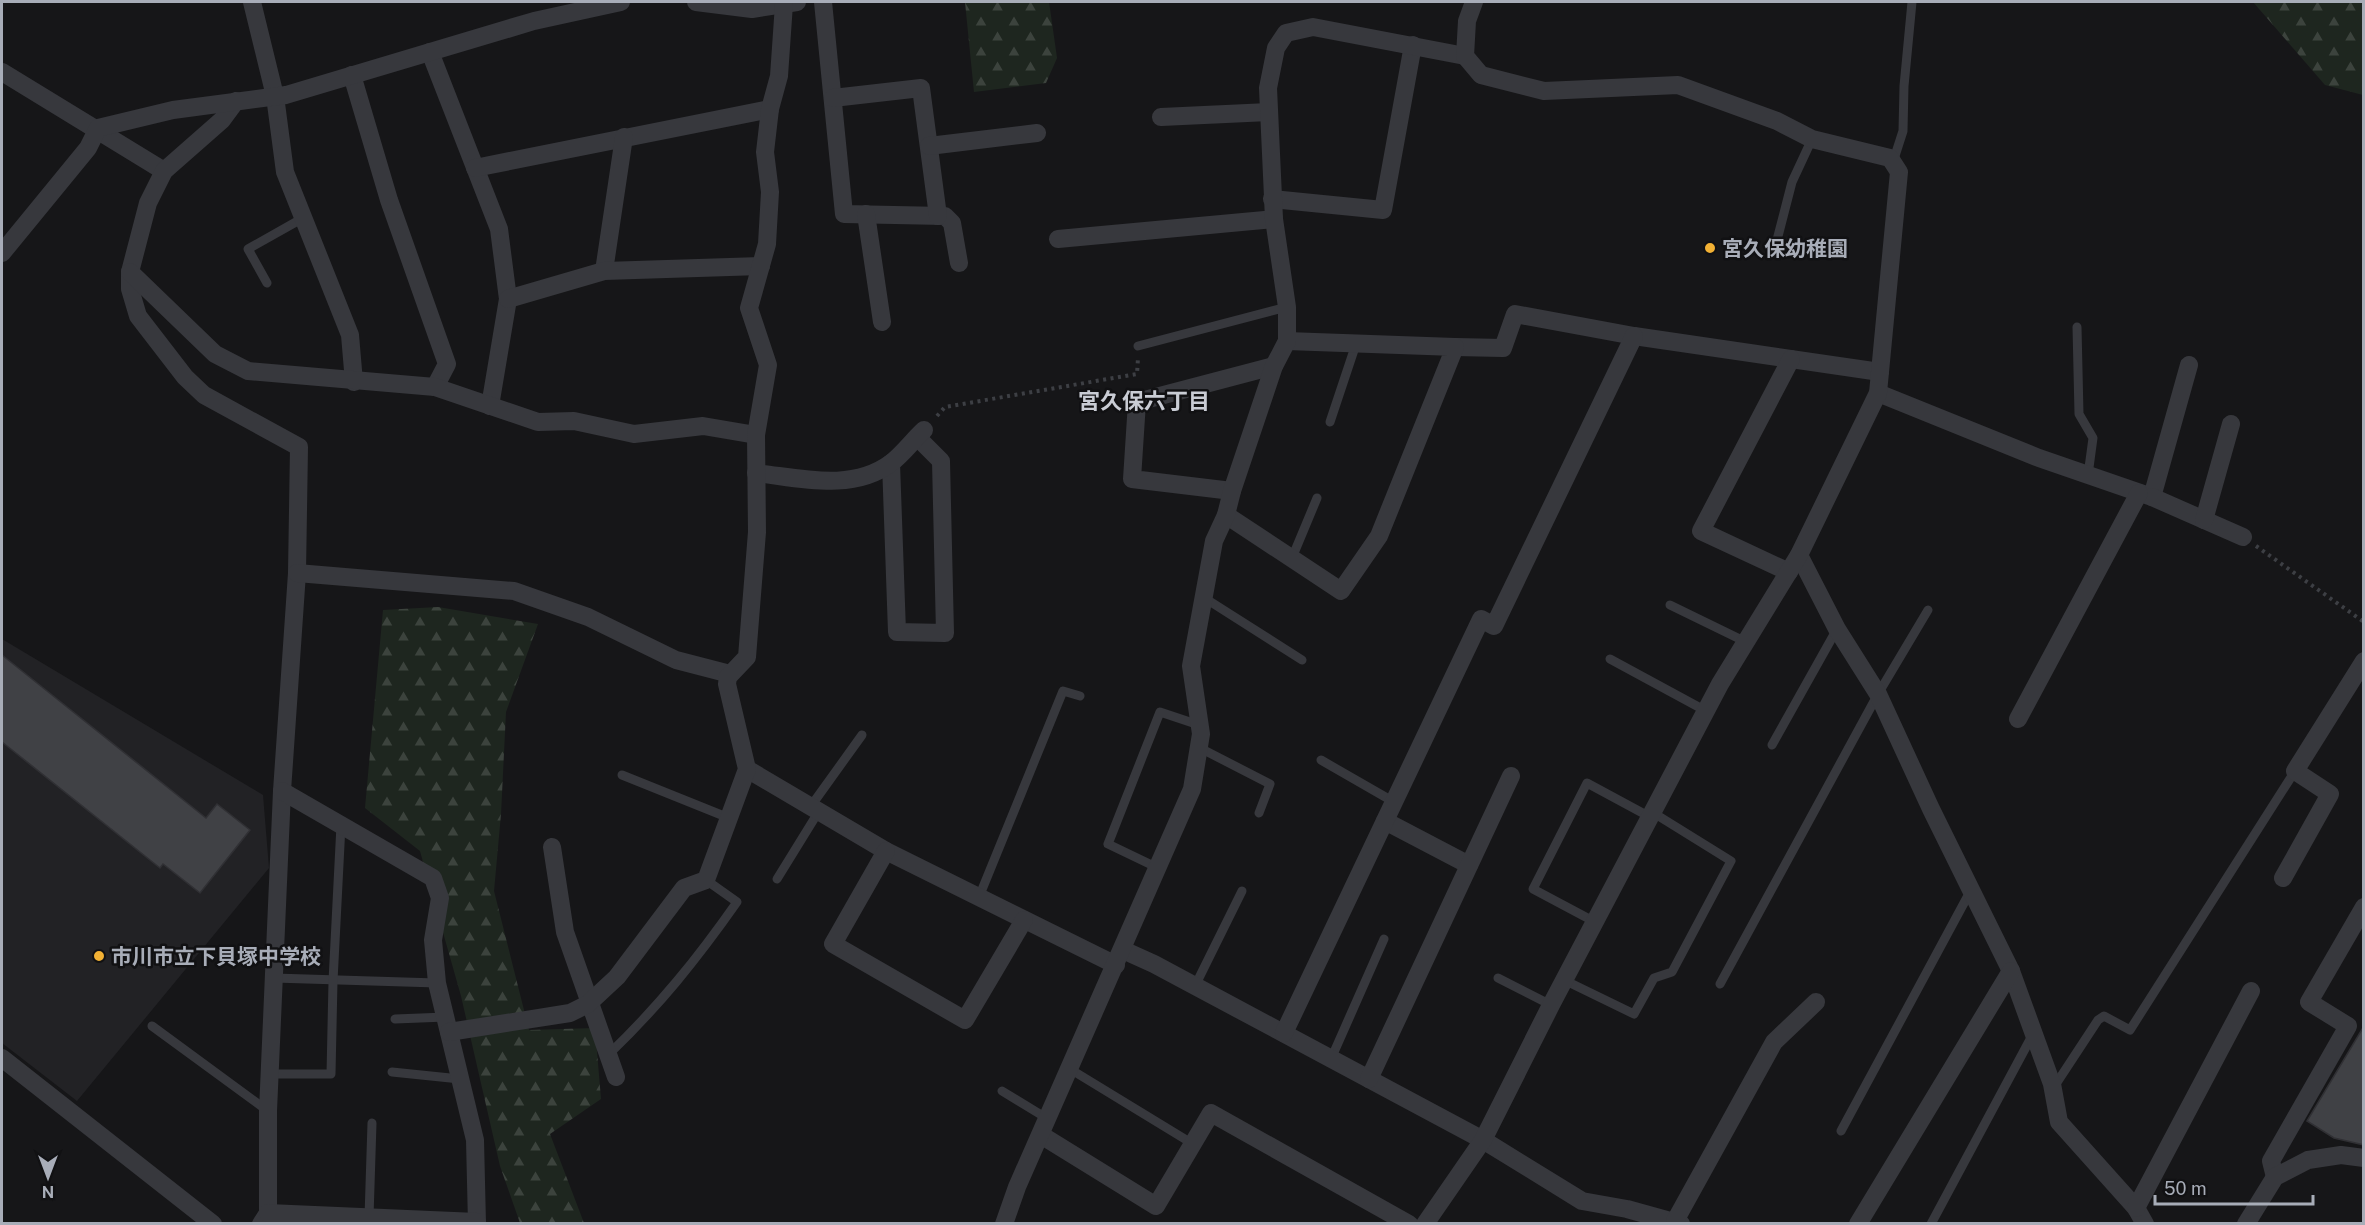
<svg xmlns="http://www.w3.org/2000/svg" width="2365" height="1225" viewBox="0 0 2365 1225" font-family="'Public Sans','Noto Sans JP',sans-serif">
<defs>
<pattern id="forest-firs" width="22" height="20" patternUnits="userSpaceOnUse" patternTransform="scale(1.5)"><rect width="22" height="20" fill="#1e261f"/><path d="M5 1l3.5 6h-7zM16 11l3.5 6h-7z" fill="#3c433d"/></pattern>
</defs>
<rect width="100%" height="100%" fill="#161618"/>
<polygon fill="#222225" points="2,639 263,795 269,868 77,1101 2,1043"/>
<g fill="url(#forest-firs)">
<polygon points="965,2 1049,2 1057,58 1046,83 974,92"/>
<polygon points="2253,2 2363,2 2363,95 2325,85"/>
<polygon points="438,607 538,624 506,712 501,814 494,891 529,1030 595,1028 601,1099 550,1134 584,1223 520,1223 500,1166 461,996 420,851 365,808 383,610"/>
</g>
<g fill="#404145" stroke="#303034" stroke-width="1.5">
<polygon points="2,655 206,818 217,804 250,830 200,893 163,864 160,868 2,742"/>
<polygon points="2364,1026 2364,1145 2334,1138 2307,1121"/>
</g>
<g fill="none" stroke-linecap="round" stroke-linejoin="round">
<g stroke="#3d3f44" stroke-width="4" stroke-dasharray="3 4.5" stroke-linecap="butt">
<polyline points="937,416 945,407 1137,374 1138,358"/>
<polyline points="2256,546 2364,622"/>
</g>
<g stroke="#37383d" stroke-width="9">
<polyline points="1893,162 1903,131 1904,86 1912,2"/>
<polyline points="1777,240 1792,182 1812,139"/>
<polyline points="267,283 248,249 303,218"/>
<polyline points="2077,327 2079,414 2093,438 2088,475"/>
<polyline points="1138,346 1287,307"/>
<polyline points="1330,422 1356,344"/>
<polyline points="1292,558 1317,498"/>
<polyline points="1203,597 1302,660"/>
<polyline points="1670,605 1746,642"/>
<polyline points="1610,659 1706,711"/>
<polyline points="1772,745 1837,629"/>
<polyline points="1198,747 1270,784 1259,813"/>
<polyline points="1321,760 1394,802"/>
<polyline points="622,775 729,818"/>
<polyline points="811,806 862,735"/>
<polyline points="1158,868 1108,844 1160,712 1199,725"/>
<polyline points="777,879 819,811"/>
<polyline points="979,897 1063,691 1080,696"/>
<polyline points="1595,922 1533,889 1587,783 1650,817"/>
<polyline points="274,978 437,983"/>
<polyline points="1498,978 1551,1005"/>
<polyline points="1564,980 1634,1014 1654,978 1672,972 1731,861 1652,812"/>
<polyline points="1720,984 1878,694 1928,610"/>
<polyline points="1195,986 1242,891"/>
<polyline points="395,1019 446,1017"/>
<polyline points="152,1026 268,1111"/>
<path d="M608,1055C659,1006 697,959 737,902L706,880"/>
<polyline points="1331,1059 1384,939"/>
<polyline points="1070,1069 1193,1144"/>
<polyline points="392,1072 460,1079"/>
<polyline points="271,1074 331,1074 333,981 341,825"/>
<polyline points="2054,1087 2098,1020 2104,1016 2130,1030 2295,771"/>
<polyline points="1002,1091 1048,1119"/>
<polyline points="1841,1131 1971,890"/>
<polyline points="369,1217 372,1123"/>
<polyline points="1931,1224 2033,1034"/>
</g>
<g stroke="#37383d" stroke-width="18">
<polyline points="252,2 275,96 285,172 350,335 354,382"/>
<polyline points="696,2 752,9 797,2"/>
<polyline points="823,2 844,214 945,216 952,223 959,263"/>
<polyline points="430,52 499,229 508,299 490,406"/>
<polyline points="2,72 164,171"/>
<polyline points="352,75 389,200 447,364 435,387"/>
<polyline points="833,98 921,88 938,216"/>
<polyline points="236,101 222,120 164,171 148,203 130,272 130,289 138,316 185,377 204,395 299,447 297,573 282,791 268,1111 268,1213 261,1224"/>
<polyline points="1161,117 1269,112"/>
<polyline points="929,146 1037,133"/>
<polyline points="475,168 770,109"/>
<polyline points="1272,199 1383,210 1413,45"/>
<polyline points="866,214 882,322"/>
<polyline points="1058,239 1274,219"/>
<polyline points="2,253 88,148 98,128 173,110 286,95 534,21 621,2"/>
<polyline points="604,271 624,137"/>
<polyline points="130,272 215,354 248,371 435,387 538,422 574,421 634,434 703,426 756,435"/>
<polyline points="508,299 604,271 761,266"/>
<polyline points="1455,347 1503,348 1515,314 1634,336 1880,372"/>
<polyline points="1878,393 2039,458 2152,497 2189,365"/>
<polyline points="891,463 897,632 945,633 941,461 917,437"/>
<path d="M756,473C801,478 852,492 891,463C903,454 913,440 924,430"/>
<polyline points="1232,491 1132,479 1137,402 1274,366"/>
<polyline points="2152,497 2243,537"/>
<polyline points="1226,515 1341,591 1379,536 1455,347 1287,341"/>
<polyline points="2204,520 2231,424"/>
<polyline points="1799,555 1837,629 1878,694 1931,809 2011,971 2052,1084 2059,1122 2136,1208 2145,1224"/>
<polyline points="1789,572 1701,531 1791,359"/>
<polyline points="297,573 514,591 588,617 676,660 730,674"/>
<polyline points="2018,719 2139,493"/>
<polyline points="747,769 886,851 1116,965"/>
<polyline points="282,791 433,878 440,898 433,940 437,983 475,1140 477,1224"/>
<polyline points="1385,821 1469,865"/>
<polyline points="552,847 565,932 616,1077"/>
<polyline points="886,851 833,944 965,1020 1024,920"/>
<polyline points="2283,878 2330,794 2295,771 2364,661"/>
<polyline points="1123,950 1154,964 1483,1140 1582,1201 1627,1209 1681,1224"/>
<polyline points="449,1032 570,1013 588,1004 617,977 684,888 706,880 747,769 727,684 728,677 747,657 757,532 756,435 768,365 749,308 767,244 770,192 765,152 770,109 779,76 784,4"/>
<polyline points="1284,1033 1481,619 1494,626 1634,336"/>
<polyline points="2,1058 213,1224"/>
<polyline points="1369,1079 1511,776"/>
<polyline points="1041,1135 1156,1206 1211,1113 1409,1224"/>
<polyline points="2275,1177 2271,1161 2348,1026 2309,1002 2364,907"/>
<polyline points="2136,1208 2251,991"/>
<polyline points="268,1213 477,1222"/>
<polyline points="1675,1221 1774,1042 1816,1002"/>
<polyline points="1004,1224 1017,1187 1192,789 1201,734 1191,666 1214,541 1226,515 1232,491 1274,366 1287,341 1287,307 1274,219 1268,88 1276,48 1286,33 1313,27 1465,56"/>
<polyline points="1425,1224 1483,1140 1551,1005 1720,684 1799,555 1878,393 1899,172 1890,158 1812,139 1777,121 1678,85 1544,91 1481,75 1465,56 1467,21 1474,2"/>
<polyline points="1858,1224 2011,971"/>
<polyline points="2246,1224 2275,1177 2308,1160 2341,1155 2364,1158"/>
</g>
</g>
<g fill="#f2b134" stroke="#111113" stroke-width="2">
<circle cx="1710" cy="248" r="6"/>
<circle cx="99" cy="956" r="6"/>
</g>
<g text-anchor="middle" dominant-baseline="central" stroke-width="5" stroke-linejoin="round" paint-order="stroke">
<g font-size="21" font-weight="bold" fill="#a8adb8" stroke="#111113" text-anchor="start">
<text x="1722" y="248">宮久保幼稚園</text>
<text x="111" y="956">市川市立下貝塚中学校</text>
</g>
<g font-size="22" font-weight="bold" fill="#c9ccd4" stroke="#111113">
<text x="1144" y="401">宮久保六丁目</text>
</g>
</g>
<rect width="2365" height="1225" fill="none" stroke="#a8adb8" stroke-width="6"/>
<g transform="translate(48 1177) rotate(180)" stroke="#111113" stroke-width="4.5" paint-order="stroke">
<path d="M0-4.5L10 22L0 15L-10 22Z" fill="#a8adb8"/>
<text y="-9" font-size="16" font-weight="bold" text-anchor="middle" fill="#a8adb8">N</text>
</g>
<path d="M2155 1195v9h158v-9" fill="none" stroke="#a8adb8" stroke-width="3"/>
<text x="2164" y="1195" font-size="18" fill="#a8adb8" stroke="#111113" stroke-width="4.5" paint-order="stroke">50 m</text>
</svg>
